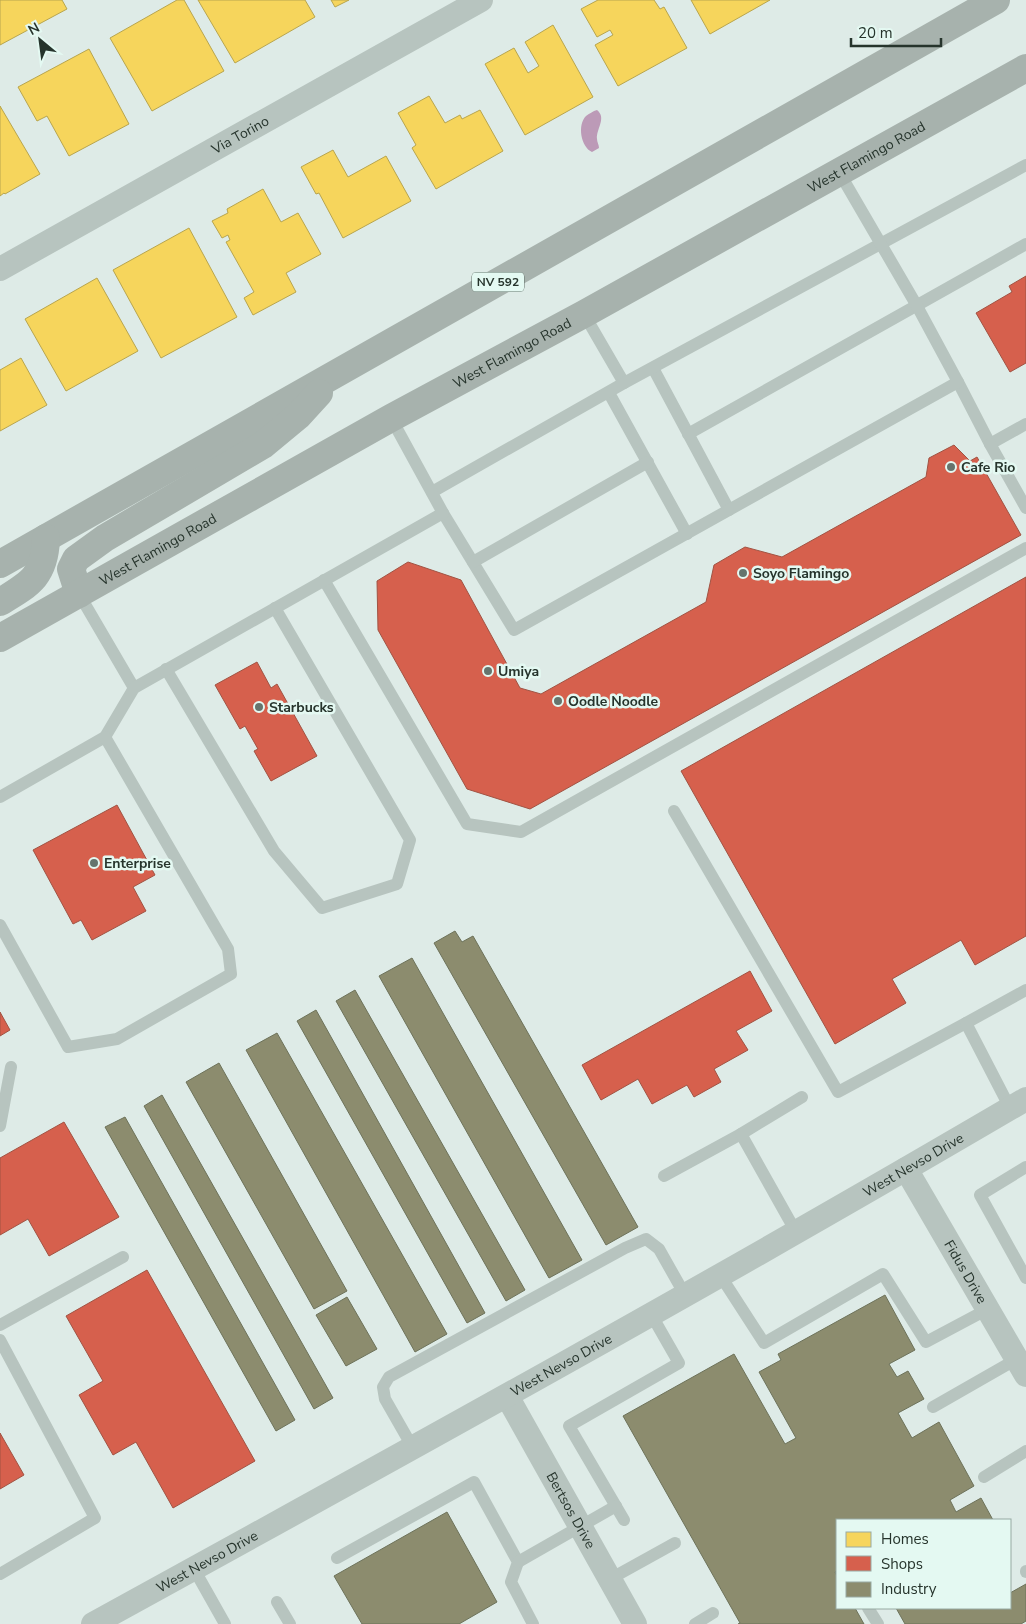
<svg xmlns="http://www.w3.org/2000/svg" width="1026" height="1624" viewBox="0 0 1026 1624" font-family="'Nunito Sans',sans-serif">
<rect width="100%" height="100%" fill="#deebe7"/>
<path fill="#bc9ab7" d="M597,110C607,118 596,129 597,139C597,142 599,145 599,148L592,152C581,147 577,125 586,116C589,114 593,111 597,110Z"/>
<g fill="#f6d55c" stroke="#b8a54e">
<polygon points="0,0 62,0 67,9 0,45"/>
<polygon points="177,0 184,0 224,71 152,111 110,38"/>
<polygon points="198,0 305,0 315,17 235,63"/>
<polygon points="331,0 349,0 335,7"/>
<polygon points="598,0 654,0 660,9 664,7 687,48 618,86 595,45 613,35 610,30 597,37 581,9"/>
<polygon points="691,0 770,0 710,34"/>
<polygon points="553,25 593,97 525,135 485,64 514,48 528,73 539,66 525,42"/>
<polygon points="89,49 129,124 69,156 47,116 37,121 18,87"/>
<polygon points="429,96 445,123 460,115 462,119 480,110 503,151 436,189 412,148 416,145 398,113"/>
<polygon points="0,106 40,174 5,194 4,193 0,196"/>
<polygon points="333,150 348,177 386,156 411,201 343,238 319,193 316,194 301,167"/>
<polygon points="263,189 281,222 298,213 321,254 286,273 296,292 253,315 244,298 254,292 226,242 230,240 228,235 222,238 212,221 228,213 227,209"/>
<polygon points="189,228 237,317 161,358 113,270"/>
<polygon points="97,278 138,351 66,391 25,319"/>
<polygon points="21,358 47,405 0,431 0,370"/>
</g>
<g fill="#d6604d" stroke="#a15343">
<polygon points="1026,276 1026,363 1010,372 976,313 1012,292 1009,286"/>
<polygon points="954,445 970,461 977,457 1021,535 530,809 467,789 378,630 377,581 408,562 461,580 520,688 541,694 706,602 714,565 745,547 782,557 926,477 929,458"/>
<polygon points="1026,577 1026,936 975,965 961,940 892,979 906,1003 835,1044 681,771"/>
<polygon points="257,662 271,688 277,684 317,756 271,781 254,751 258,749 245,726 240,729 215,685"/>
<polygon points="117,805 155,875 133,887 146,911 92,940 81,920 73,924 33,850"/>
<polygon points="750,971 772,1011 736,1031 748,1050 714,1069 721,1082 694,1097 687,1085 652,1104 638,1079 601,1100 582,1065"/>
<polygon points="0,1012 10,1030 0,1036"/>
<polygon points="64,1122 119,1217 49,1256 28,1219 0,1235 0,1158"/>
<polygon points="147,1270 255,1461 173,1508 136,1442 113,1455 79,1395 103,1381 66,1316"/>
<polygon points="0,1433 24,1475 0,1489"/>
</g>
<g fill="#8c8c6e" stroke="#6d725a">
<polygon points="455,931 462,942 473,936 638,1227 606,1245 434,943"/>
<polygon points="412,958 582,1260 549,1278 379,976"/>
<polygon points="355,990 525,1290 506,1301 336,1001"/>
<polygon points="316,1010 485,1313 467,1323 297,1021"/>
<polygon points="277,1033 447,1334 415,1352 246,1050"/>
<polygon points="219,1063 347,1291 314,1309 186,1082"/>
<polygon points="162,1095 333,1398 314,1409 144,1106"/>
<polygon points="125,1117 295,1420 276,1431 105,1127"/>
<polygon points="885,1295 915,1350 889,1364 897,1377 908,1371 924,1399 898,1413 912,1438 939,1422 974,1486 950,1500 956,1512 981,1498 993,1520 837,1520 837,1571 835,1572 837,1576 837,1608 855,1608 864,1624 738,1624 740,1623 623,1416 734,1354 785,1444 796,1438 759,1372 781,1360 778,1354"/>
<polygon points="347,1297 377,1349 346,1366 316,1315"/>
<polygon points="447,1512 497,1602 459,1624 362,1624 334,1576"/>
<polygon points="1026,1584 1026,1621 1021,1624 905,1624 896,1608 1010,1608 1010,1593"/>
</g>
<g fill="none" stroke-linecap="round" stroke-linejoin="round">
<g stroke="#b7c4bf" stroke-width="12">
<polyline points="584,314 624,383"/>
<polyline points="653,368 729,510"/>
<polyline points="958,382 990,444 1026,424"/>
<polyline points="609,393 687,534"/>
<polyline points="688,434 1026,244"/>
<polyline points="990,444 1026,508"/>
<polyline points="432,492 624,383 1026,165"/>
<polyline points="443,513 514,630 958,382 917,306 839,172"/>
<polyline points="473,562 648,462"/>
<polyline points="324,580 467,824 521,832 1026,548"/>
<polyline points="79,594 134,688"/>
<polyline points="166,669 274,851 322,908 397,884 410,840 275,608"/>
<polyline points="0,797 105,737 134,688 443,513 391,418"/>
<polyline points="674,811 838,1092 966,1023"/>
<polyline points="0,925 68,1047 117,1039 231,974 228,949 105,737"/>
<polyline points="1010,1108 966,1023 1026,990"/>
<polyline points="0,1126 11,1067"/>
<polyline points="1026,1167 980,1195 1026,1278"/>
<polyline points="664,1176 741,1134"/>
<polyline points="796,1232 741,1134 802,1097"/>
<polyline points="720,1275 764,1343 883,1274 926,1342 988,1309"/>
<polyline points="0,1325 123,1257"/>
<polyline points="0,1340 95,1518 0,1574"/>
<polyline points="933,1407 1017,1359"/>
<polyline points="413,1448 385,1399 383,1387 389,1377 625,1248 646,1239 659,1249 685,1295"/>
<polyline points="984,1477 1026,1451"/>
<polyline points="624,1520 569,1426 679,1363 651,1314"/>
<polyline points="337,1558 474,1482 518,1562 511,1582 533,1624"/>
<polyline points="518,1562 616,1506"/>
<polyline points="194,1569 225,1624"/>
<polyline points="1026,1572 1026,1571"/>
<polyline points="610,1579 675,1543"/>
<polyline points="277,1602 290,1624"/>
<polyline points="868,1608 878,1624"/>
<polyline points="695,1624 713,1613"/>
</g>
<g stroke="#b7c4bf" stroke-width="24">
<path id="s1" d="M0,269L481,0"/>
<path id="s2" d="M906,1169L1026,1375"/>
<path id="s3" d="M507,1396L635,1624"/>
<path id="s4" d="M93,1624C406,1452 718,1280 1026,1099"/>
</g>
<g stroke="#a7b2ad" stroke-width="28">
<polyline points="0,564 996,0"/>
<polyline points="79,594 71,569 76,559 105,538 263,445 298,416 319,393"/>
<path d="M0,602C30,584 45,576 46,538"/>
<path id="s5" d="M0,638L391,418L584,314L1026,68"/>
</g>
</g>
<g fill="#66746d" stroke="#e4f9f2" stroke-width="2">
<circle cx="951" cy="467" r="5"/>
<circle cx="743" cy="573" r="5"/>
<circle cx="488" cy="671" r="5"/>
<circle cx="558" cy="701" r="5"/>
<circle cx="259" cy="707" r="5"/>
<circle cx="94" cy="863" r="5"/>
</g>
<g text-anchor="middle" dominant-baseline="central" stroke-width="5" stroke-linejoin="round" paint-order="stroke">
<rect fill="#e4f9f2" stroke="#5f6f67" stroke-width="1" x="472" y="272.5" width="52" height="19" rx="4"/>
<g font-size="12" font-weight="bold" fill="#26342c">
<text x="498" y="282">NV 592</text>
</g>
<g font-size="14" fill="#26342c" stroke="#e4f9f2">
<text stroke="none"><textPath href="#s1" startOffset="275">Via Torino</textPath></text>
<text stroke="none"><textPath href="#s5" startOffset="991">West Flamingo Road</textPath></text>
<text stroke="none"><textPath href="#s5" startOffset="586">West Flamingo Road</textPath></text>
<text stroke="none"><textPath href="#s5" startOffset="181">West Flamingo Road</textPath></text>
<text stroke="none"><textPath href="#s4" startOffset="940">West Nevso Drive</textPath></text>
<text stroke="none"><textPath href="#s2" startOffset="119">Fidus Drive</textPath></text>
<text stroke="none"><textPath href="#s4" startOffset="535">West Nevso Drive</textPath></text>
<text stroke="none"><textPath href="#s3" startOffset="131">Bertsos Drive</textPath></text>
<text stroke="none"><textPath href="#s4" startOffset="130">West Nevso Drive</textPath></text>
</g>
<g font-size="14" font-weight="bold" fill="#26342c" stroke="#e4f9f2" text-anchor="start">
<text x="961" y="467">Cafe Rio</text>
<text x="753" y="573">Soyo Flamingo</text>
<text x="498" y="671">Umiya</text>
<text x="568" y="701">Oodle Noodle</text>
<text x="269" y="707">Starbucks</text>
<text x="104" y="863">Enterprise</text>
</g>
</g>
<rect x="836" y="1519" width="175" height="90" fill="#e4f9f2" stroke="#98aaa3"/>
<rect x="846" y="1532" width="25" height="15" fill="#f6d55c" stroke="#98aaa3"/>
<text x="881" y="1544" font-size="15" fill="#26342c">Homes</text>
<rect x="846" y="1556" width="25" height="15" fill="#d6604d" stroke="#98aaa3"/>
<text x="881" y="1569" font-size="15" fill="#26342c">Shops</text>
<rect x="846" y="1582" width="25" height="15" fill="#8c8c6e" stroke="#98aaa3"/>
<text x="881" y="1594" font-size="15" fill="#26342c">Industry</text>
<g transform="translate(40 40) rotate(331)" stroke="#e4f9f2" stroke-width="4" paint-order="stroke">
<path d="M0-4L9 19L0 12L-9 19Z" fill="#26342c"/>
<text y="-8" font-size="14" font-weight="bold" text-anchor="middle" fill="#26342c">N</text>
</g>
<path d="M851 38v8h90v-8" fill="none" stroke="#26342c" stroke-width="2.5"/>
<text x="858" y="38" font-size="15" fill="#26342c" stroke="#e4f9f2" stroke-width="4" paint-order="stroke">20 m</text>
</svg>
